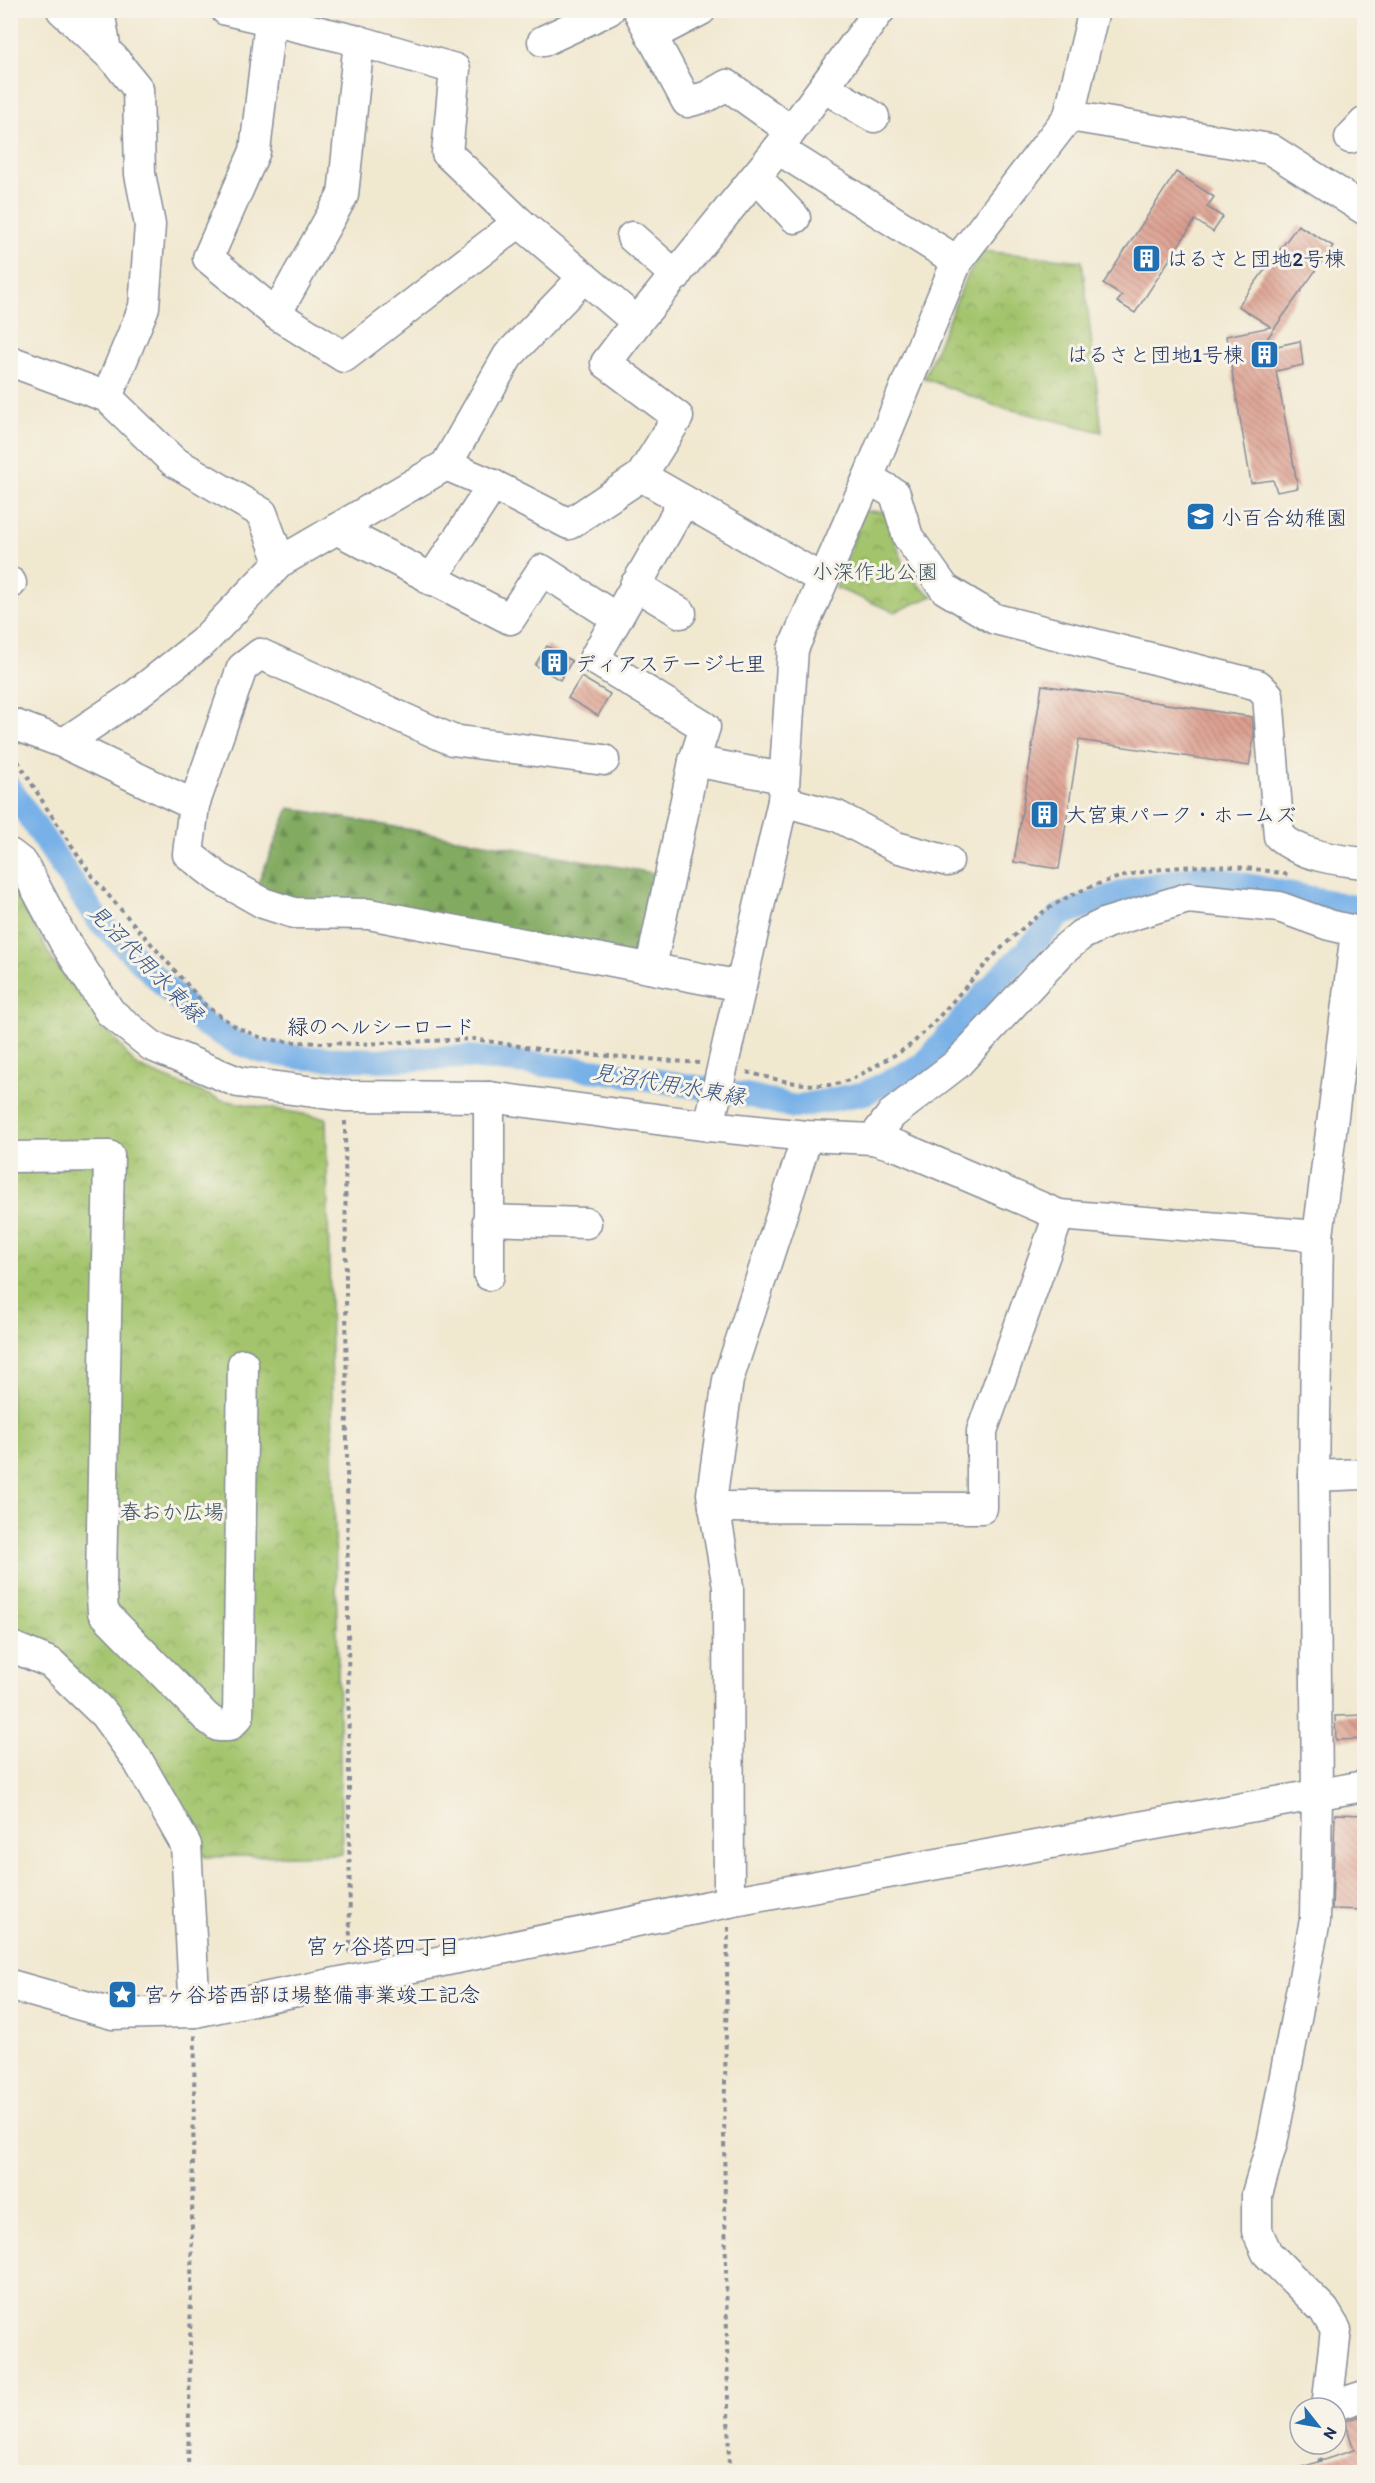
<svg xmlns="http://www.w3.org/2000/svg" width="1375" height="2483" viewBox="0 0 1375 2483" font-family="Itim,'Klee One',sans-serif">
<defs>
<pattern id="forest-firs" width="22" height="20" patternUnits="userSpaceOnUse" patternTransform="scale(1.5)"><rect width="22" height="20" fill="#82aa60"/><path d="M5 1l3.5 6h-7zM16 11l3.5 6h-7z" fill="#6a8b52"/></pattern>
<pattern id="park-crowns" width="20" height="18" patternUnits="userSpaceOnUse" patternTransform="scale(1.5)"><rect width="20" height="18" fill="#a3c46c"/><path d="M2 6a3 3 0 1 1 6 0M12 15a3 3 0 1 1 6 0" fill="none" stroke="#84a05c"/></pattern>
<pattern id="building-back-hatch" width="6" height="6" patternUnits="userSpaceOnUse" patternTransform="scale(1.5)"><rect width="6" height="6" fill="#dc9e8e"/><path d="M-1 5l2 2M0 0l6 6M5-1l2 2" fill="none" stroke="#b28177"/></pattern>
</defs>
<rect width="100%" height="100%" fill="#f7f3e8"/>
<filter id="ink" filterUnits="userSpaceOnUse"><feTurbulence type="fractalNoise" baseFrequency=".0167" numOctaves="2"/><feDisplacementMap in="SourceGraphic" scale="12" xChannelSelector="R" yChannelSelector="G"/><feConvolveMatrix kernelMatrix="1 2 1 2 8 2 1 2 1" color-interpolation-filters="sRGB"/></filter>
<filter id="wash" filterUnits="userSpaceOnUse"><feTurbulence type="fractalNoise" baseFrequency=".008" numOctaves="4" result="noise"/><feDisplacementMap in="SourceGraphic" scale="24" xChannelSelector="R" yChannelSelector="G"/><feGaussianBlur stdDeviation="1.35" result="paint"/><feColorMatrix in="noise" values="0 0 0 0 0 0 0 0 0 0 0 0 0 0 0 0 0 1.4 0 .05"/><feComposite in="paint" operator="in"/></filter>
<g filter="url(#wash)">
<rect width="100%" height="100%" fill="#f1e8d0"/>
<polygon fill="url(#forest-firs)" stroke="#4e6c5f" stroke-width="1.5" points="289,808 659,874 638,957 252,898"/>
<g fill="url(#park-crowns)" stroke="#5f7a65" stroke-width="1.5">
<polygon points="982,251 1082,261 1102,432 996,406 924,378 966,278"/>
<path d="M864,511L885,512C896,541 903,580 933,596L895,612L836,588Z"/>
<polygon points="10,883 53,961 136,1066 221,1100 326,1118 342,1854 205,1857 133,1726 59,1656 11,1625"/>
</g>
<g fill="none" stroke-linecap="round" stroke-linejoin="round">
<polyline stroke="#78b1e8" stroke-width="24" points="10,788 98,920 203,1024 237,1043 263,1052 305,1058 384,1060 470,1057 600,1071 751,1096 795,1107 865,1093 922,1065 997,980 1061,915 1135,888 1204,876 1364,909"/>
</g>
<g id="blocks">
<g fill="url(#building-back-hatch)">
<polygon points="1176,172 1214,197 1207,207 1223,217 1213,232 1195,220 1135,313 1117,302 1122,296 1103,284"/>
<polygon points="1298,225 1333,246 1259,350 1300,341 1303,365 1276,371 1298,488 1277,492 1273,480 1251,483 1226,336 1271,327 1238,306"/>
<polygon points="547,646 572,661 560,680 535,665"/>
<polygon points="581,677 610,694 598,716 568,698"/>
<polygon points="1042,685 1252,717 1254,736 1249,766 1079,740 1059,869 1014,862"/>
<polygon points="1365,1715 1365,1739 1336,1740 1335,1716"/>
<polygon points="1335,1814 1365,1815 1365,1910 1332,1909"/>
<polygon points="1364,2415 1364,2472 1296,2472 1296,2469 1354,2450 1345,2421"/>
</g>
</g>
</g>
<g filter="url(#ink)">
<use href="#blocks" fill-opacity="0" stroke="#868c97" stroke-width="1.5"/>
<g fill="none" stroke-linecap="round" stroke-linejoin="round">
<defs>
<g id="minor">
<polyline points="62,10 114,59 138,89 140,174 150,225 144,307 107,397"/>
<polyline points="99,10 106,51"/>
<polyline points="226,10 359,41 455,69 447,153 519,222 637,322"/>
<polyline points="638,10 687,102 706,97 727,85 791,131"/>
<polyline points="270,21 255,151 208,258 276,314 344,357 519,222"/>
<polyline points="651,36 701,10"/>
<polyline points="543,41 609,10"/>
<polyline points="825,88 874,117"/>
<polyline points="1069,116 1270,149 1364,209"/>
<polyline points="1350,138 1364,123"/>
<polyline points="778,149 957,261"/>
<polyline points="756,177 795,218"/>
<polyline points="632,237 676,276"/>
<polyline points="276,314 343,195 359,41"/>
<polyline points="10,361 107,397 173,461 262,513 280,562"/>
<polyline points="446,465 493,485 569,524 641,476 822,579"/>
<polyline points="641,476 678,417 606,363 637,322 778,149 880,10"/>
<path d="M868,478L895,494L908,537L945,589L995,619L1258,685L1268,695L1279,836C1302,856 1336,860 1364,863"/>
<polyline points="336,529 510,619 542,570 616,618"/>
<polyline points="431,580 493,485"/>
<polyline points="10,583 11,583"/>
<polyline points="635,585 681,613"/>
<polyline points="10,723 64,743 194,805"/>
<polyline points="64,743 133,697 203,642 280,562 446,465 508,356 584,277"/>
<polyline points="604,760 452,740 260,654 242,668 194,805 188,854 219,878 263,903 294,913 369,914 741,986"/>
<polyline points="694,761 783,778"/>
<polyline points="783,801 837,816 896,847 948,861"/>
<polyline points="10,854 23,864 64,941 110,1012 152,1046 238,1082 345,1096 489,1097 709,1126 806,1136 873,1139 900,1147 1059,1215 1318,1236"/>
<polyline points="1356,932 1318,1236 1314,1476 1317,1794 1315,1920 1272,2143 1257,2194 1257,2231 1267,2253 1324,2310 1336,2330 1327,2408 1364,2396"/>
<polyline points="651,967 694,761 705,727 594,659 684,501"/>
<polyline points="709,1126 783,801 793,649 868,478 957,261 1069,116 1094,10"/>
<polyline points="873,1139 892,1114 957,1064 1061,952 1081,935 1106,923 1188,898 1279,907 1329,925 1364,933"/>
<polyline points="10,1157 109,1156 101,1582 103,1612 206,1717 218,1726 229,1726 238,1717 243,1364"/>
<polyline points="488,1220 586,1223"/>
<polyline points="489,1275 489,1097"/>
<polyline points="1314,1476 1364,1474"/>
<polyline points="714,1507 982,1508 982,1431 1059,1215"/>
<polyline points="10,1646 51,1663 104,1714 137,1759 186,1845 195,2012"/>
<polyline points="729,1902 728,1587 712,1494 728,1380 805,1143 806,1136"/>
<polyline points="10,1985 113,2014 195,2012 729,1902 1364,1786"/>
</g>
</defs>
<use href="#minor" stroke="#868c97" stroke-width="33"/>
<g stroke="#868c97" stroke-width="4" stroke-dasharray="4.5 4.5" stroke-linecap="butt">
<polyline points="13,753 46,807 94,879 206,1006 236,1027 264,1039 293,1042 359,1044 474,1039 558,1052 699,1063"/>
<path d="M747,1072C773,1079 800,1086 828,1085C845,1084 860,1075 874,1067C887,1058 905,1051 916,1040C957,1001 989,954 1034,919C1104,864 1206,857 1290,875"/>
<polyline points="345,1121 350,1954"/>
<polyline points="728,1927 724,2136 729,2472"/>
<polyline points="188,2472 195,2035"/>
<polyline points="1318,2472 1322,2444"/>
</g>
<use href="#minor" stroke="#fff" stroke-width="30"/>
</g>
</g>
<defs>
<symbol id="building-square" viewBox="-11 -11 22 22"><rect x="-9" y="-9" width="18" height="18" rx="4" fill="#1f6fb2" stroke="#f7f3e8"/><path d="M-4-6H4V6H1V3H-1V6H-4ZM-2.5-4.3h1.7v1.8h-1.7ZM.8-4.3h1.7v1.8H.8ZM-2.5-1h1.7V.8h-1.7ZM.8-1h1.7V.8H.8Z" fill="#fff"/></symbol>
<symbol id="school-square" viewBox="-11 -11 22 22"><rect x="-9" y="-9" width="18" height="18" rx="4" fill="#1f6fb2" stroke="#f7f3e8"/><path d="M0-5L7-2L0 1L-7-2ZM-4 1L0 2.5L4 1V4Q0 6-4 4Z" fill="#fff"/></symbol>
<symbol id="sight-square" viewBox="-11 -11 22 22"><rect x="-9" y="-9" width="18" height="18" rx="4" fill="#1f6fb2" stroke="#f7f3e8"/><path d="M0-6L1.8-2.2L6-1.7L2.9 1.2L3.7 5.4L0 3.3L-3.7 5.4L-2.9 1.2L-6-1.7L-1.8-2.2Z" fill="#fff"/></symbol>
</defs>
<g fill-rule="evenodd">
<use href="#building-square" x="1130" y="242" width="33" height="33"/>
<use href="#building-square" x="1248" y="338" width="33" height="33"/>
<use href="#school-square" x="1184" y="500" width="33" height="33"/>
<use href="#building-square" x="538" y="646" width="33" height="33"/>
<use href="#building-square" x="1028" y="798" width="33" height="33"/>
<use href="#sight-square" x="106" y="1978" width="33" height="33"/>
</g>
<g text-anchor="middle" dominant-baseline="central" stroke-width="6" stroke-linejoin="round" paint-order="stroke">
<g font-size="21" fill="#1b2f5e" stroke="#f7f3e8" text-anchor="start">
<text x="1167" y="258">はるさと団地2号棟</text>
<text x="1244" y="354" text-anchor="end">はるさと団地1号棟</text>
<text x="1221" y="517">小百合幼稚園</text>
<text x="575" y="663">ディアステージ七里</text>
<text x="1066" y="814">大宮東パーク・ホームズ</text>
<text x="144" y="1994">宮ヶ谷塔西部ほ場整備事業竣工記念</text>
</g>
<g font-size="21" fill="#3d5462" stroke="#f7f3e8">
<text x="875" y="571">小深作北公園</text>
<text x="172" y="1511">春おか広場</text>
</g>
<g font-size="21" fill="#1b2f5e" stroke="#f7f3e8">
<text x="381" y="1026">緑のヘルシーロード</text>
</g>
<g font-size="22" font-style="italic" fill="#375687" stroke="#f7f3e8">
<text transform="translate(146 963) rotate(46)">見沼代用水東縁</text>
<text transform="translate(669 1084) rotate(10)">見沼代用水東縁</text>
</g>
<g font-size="22" fill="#1b2f5e" stroke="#f7f3e8">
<text x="383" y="1946">宮ヶ谷塔四丁目</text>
</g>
</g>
<rect width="1375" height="2483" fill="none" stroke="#f7f3e8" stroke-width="36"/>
<g transform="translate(1318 2426) rotate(121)"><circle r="28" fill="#f7f3e8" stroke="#9fa5b1" stroke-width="1.5"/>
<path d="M0-4.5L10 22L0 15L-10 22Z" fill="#1f6fb2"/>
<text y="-9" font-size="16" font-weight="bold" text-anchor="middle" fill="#1b2f5e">N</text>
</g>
</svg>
